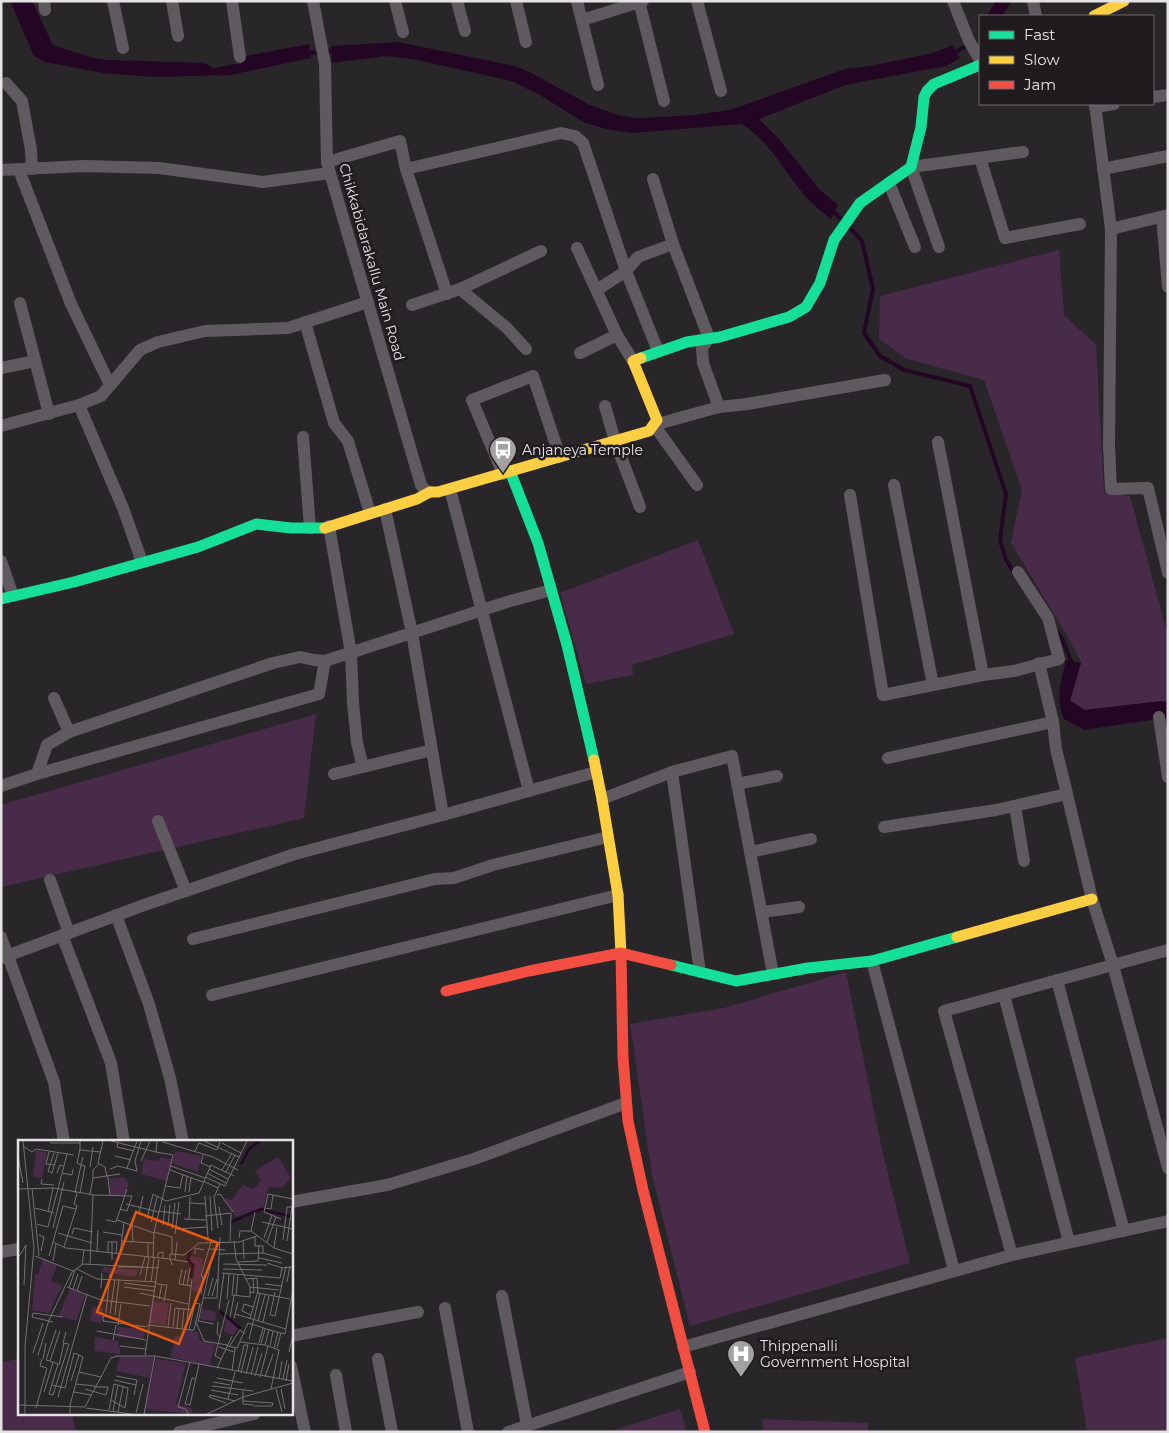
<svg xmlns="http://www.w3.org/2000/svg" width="1169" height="1433" viewBox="0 0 1169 1433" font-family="Montserrat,sans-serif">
<rect width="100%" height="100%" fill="#282628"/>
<g fill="#482b48">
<polygon points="1059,250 1064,315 1096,345 1104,493 1130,496 1168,636 1168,702 1162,701 1085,710 1070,701 1081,662 1066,634 1011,543 1022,490 984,380 907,359 879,339 880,296"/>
<polygon points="698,540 734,634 632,665 633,675 586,684 560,593"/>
<polygon points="316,714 304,818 1,887 1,805"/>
<polygon points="846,972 881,1145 910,1263 690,1326 652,1175 630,1024 724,1008"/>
<polygon points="1168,1338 1168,1432 1087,1432 1075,1358"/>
<polygon points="19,1359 19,1414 72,1414 76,1432 1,1432 1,1362"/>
<polygon points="680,1409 687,1432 608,1432"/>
<polygon points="762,1419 868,1423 868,1432 763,1432"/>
</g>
<g fill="#230623">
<polygon points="10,1 32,1 53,45 93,58 108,60 205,63 213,68 242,63 246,56 309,44 311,58 230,75 156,77 102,73 45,62 34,56"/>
<polygon points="996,1 1012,1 1002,16 987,16"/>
<path d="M398,42L515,66L533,74L590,105L617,115L636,118L660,117L694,115L730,110L845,69L870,66L933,53L952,45L960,58L946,66L845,85L759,119L778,138L819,189L838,205L831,219C823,212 814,206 807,198C786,175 769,140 742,124L633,133L605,129L583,122L540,95L511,81L413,59L386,56L332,63L331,46Z"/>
<path d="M1066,660L1081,663L1070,700L1084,710L1162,701L1168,702V719L1164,718L1084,730L1064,719C1055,697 1061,681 1066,660Z"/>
</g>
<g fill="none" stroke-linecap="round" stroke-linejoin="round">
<g stroke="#230623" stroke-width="4">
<polyline points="306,53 334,51"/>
<polyline points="952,54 968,45"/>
<polyline points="831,209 842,220"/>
<polyline points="849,227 862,241 873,289 864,333 880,356 904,370 970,386 1006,494 1000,540 1006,560 1015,574"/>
<polyline points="1057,632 1062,639 1071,661 1070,664"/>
</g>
<g stroke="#5f5a5f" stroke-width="12">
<polyline points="44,1 45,10"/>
<polyline points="113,1 123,48"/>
<polyline points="172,1 178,36"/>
<polyline points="232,1 240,57"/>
<polyline points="313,1 325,64 327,162 330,173 421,485 425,490 430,492"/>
<polyline points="395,1 403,32"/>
<polyline points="457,1 465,31"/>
<polyline points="516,1 526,42"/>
<polyline points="577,1 598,85"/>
<polyline points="639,1 664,101"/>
<polyline points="697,1 721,91"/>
<polyline points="953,1 969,41 980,60"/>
<polyline points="1033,1 1036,16"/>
<polyline points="582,20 643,1"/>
<polyline points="6,83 22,101 31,150 32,169"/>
<polyline points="1153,97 1168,95"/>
<polyline points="1095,104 1111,229 1109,446 1111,489 1148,488 1168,573"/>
<polyline points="1095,107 1114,104"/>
<polyline points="980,158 1005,238 1080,224"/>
<polyline points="327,162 400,141 406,169 447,294"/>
<polyline points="406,169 561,133 575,136 583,143 626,271 658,351"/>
<polyline points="1103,169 1168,156"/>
<polyline points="1,170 85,166 159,168 263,182 330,173"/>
<polyline points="19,170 71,304 110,385"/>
<polyline points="653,179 673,244 709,338 702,348 703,363 719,407"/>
<polyline points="889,183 915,247"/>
<polyline points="1162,217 1168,287"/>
<polyline points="1111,229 1168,215"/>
<polyline points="939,247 911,167 1023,152"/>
<polyline points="577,248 617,335 633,361"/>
<polyline points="460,289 507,328 526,349"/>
<polyline points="597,290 626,271 638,257 673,244"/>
<polyline points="20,303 49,414"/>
<polyline points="412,305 460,289 541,251"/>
<polyline points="305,322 334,423 348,441 370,513"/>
<polyline points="580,353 617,335"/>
<polyline points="1,368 35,361"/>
<polyline points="79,405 123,508 142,562"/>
<polyline points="605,406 615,441 640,507"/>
<polyline points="1,426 79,405 101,396 140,350 158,342 205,331 288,328 368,302"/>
<polyline points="303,437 310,528"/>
<polyline points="938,442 983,675"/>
<polyline points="503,474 472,400 533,376 560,457"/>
<polyline points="697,485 654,425 719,407 747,404 885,380"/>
<polyline points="894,485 933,685"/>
<polyline points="450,489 529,791"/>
<polyline points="850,495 883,695 983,675 1014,671 1059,659 1048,618 1018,572"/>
<polyline points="385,509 412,633 443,815"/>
<polyline points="329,526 351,653 353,703 357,743 363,767"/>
<polyline points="1,561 13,596"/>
<polyline points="1039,663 1053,722 1056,749 1067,794 1092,899 1113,965 1168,1168"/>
<polyline points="54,698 69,732"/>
<polyline points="1159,717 1168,777"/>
<polyline points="888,758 1053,722"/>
<polyline points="672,772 700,972"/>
<polyline points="37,774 319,694 325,661"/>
<polyline points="334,774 432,750"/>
<polyline points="737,784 777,776"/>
<polyline points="1,786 37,774 47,745 69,732 273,663 300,657 314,660 325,661 507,602 551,590"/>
<polyline points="602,799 672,772 732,756 773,974"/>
<polyline points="1015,806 1024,861"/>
<polyline points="158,821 186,891"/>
<polyline points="884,827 996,810 1067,794"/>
<polyline points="750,852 811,839"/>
<polyline points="50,880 69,933"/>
<polyline points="762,912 799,907"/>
<polyline points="116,915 149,1004 170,1078 183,1142"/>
<polyline points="62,935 111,1063 124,1142"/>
<polyline points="1,937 54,1082 64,1142"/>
<polyline points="193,939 435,879 454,878 493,865 608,837"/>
<polyline points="1,958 147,904 295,854 443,815 596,772"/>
<polyline points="872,961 954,1270"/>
<polyline points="1057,980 1124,1231"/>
<polyline points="212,995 618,895"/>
<polyline points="1004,995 1069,1242"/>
<polyline points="291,1202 387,1185 474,1159 626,1103"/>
<polyline points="1,1252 19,1249"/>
<polyline points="1012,1255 944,1011 1168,950"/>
<polyline points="502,1296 527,1425"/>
<polyline points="445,1308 468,1432"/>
<polyline points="291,1336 418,1312"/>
<polyline points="683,1347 1012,1255 1168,1221"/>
<polyline points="378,1359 392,1432"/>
<polyline points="291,1366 305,1432"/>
<polyline points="336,1375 346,1432"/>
<polyline points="179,1432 254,1414"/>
<polyline points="508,1432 690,1372"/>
</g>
<g stroke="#16e098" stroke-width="11">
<polyline points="641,358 687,342 720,337 789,317 806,307 820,283 834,240 860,203 911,167 921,127 924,97 927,91 934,84 980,65"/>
<polyline points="510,471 538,543 567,645 594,760"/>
<polyline points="1,599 74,582 198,547 256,524 291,528 325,528"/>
<polyline points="671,965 736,981 808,968 872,961 957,937"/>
</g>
<g stroke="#ffcf43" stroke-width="11">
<polyline points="1094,16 1124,1"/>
<polyline points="325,528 417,499 430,492 438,492 649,431 657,420 633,361 641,358"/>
<polyline points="594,760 602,799 618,895 621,954"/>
<polyline points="957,937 1092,899"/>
</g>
<g stroke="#f24e42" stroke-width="11">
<polyline points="621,954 623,1057 628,1121 643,1190 705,1432"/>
<polyline points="446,991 529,971 621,953 671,965"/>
</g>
</g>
<defs>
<symbol id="bus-pin" viewBox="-11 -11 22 30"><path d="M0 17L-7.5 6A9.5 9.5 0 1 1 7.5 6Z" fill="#a4a1a3" stroke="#1f1b1f"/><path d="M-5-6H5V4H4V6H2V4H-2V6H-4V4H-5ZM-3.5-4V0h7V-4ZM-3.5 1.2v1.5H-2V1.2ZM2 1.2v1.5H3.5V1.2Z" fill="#fff"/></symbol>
<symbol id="hospital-pin" viewBox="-11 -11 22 30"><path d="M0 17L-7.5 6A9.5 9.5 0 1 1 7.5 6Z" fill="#a4a1a3" stroke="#1f1b1f"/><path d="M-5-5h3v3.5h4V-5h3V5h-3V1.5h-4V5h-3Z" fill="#fff"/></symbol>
</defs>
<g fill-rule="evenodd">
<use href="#bus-pin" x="487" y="434" width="32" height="43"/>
<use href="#hospital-pin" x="725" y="1338" width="32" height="43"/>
</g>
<g text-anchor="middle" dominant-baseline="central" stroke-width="5" stroke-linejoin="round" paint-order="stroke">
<g font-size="14" fill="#e6e3e5" stroke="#1f1b1f">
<text transform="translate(372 262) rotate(74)">Chikkabidarakallu Main Road</text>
</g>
<g font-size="14" fill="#e6e3e5" stroke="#1f1b1f" text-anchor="start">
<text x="522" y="450">Anjaneya Temple</text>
<text x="760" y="1346">Thippenalli<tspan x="760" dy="16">Government Hospital</tspan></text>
</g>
</g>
<g transform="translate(18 1140)">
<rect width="275" height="275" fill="#282628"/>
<path d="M18,10L29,13L24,38L15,37ZM157,11L183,16L180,32L154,23ZM142,17L153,19L148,41L123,34L126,19L141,21ZM260,17L273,38L264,48L251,47L245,67L218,77L205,58L214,60L225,45L235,49L243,41L237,31ZM106,37L111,44L106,55H92V39ZM172,116L185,118L182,153L174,150L177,125L170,119ZM25,118L39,125L33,141L44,146L31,173L14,170L17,134L20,135ZM85,127L121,130L117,137L85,132ZM52,149L67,155L58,181L41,175ZM134,161L151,163L148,185L130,184ZM75,166L85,168L83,183L71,181ZM184,169L197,171L198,181L182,179ZM208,178L220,188L215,195L206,192ZM99,187L127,189L126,199L99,197ZM168,190L180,192L182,201L198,204L191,226L153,217L157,196L164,197ZM77,197L100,201L103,214L76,211ZM102,217H136L132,238L98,231ZM138,219L168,223L158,264L175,268L173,274L127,269Z" fill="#482b48"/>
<path fill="none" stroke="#230623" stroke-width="2.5" d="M223,24L232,8L242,1M213,82L243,69L275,77M172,111L170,120L175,125L173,138M202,171L223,189"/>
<path fill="none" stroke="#747274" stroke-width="1" d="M5,1L16,108L7,207V274M62,1V10L83,12M85,1L80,23L87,27L89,37M93,1L138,12M186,1L221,17M100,2L99,7L116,11M145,2L195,17L220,30M32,3H62M204,3L223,13M5,6L14,12L18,9L56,15M62,9L59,23L63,25L65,17M177,11L181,3L199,10L202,2M31,12L28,24L36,25M185,15L183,23L192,27M0,16L5,43M97,16L113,20M123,21L132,1M153,26L187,38M72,27L75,7M109,28L119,1M92,29L100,26L119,31L117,21L123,1M191,29L210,39M152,30L185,42M204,30L214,13M208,32L217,15M34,33L30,31L36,13M34,33L40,13M39,33L42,25L46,26L49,14M44,33L54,35L55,29M189,33L208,43M90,37L92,56M187,37L207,46L229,1M75,38V30L81,24M24,39L23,44L36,45M185,41L200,48M148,46L162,48L165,34M14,48L21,116M0,49L36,48L76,55L114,56L109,71L102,69M167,52L169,36M171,52L173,37M57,53L63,25L67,26L62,53M181,53L193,25L216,36M72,54L75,38L102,34M199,55L202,54L215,72M187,56L190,98M192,56L194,91M172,63L187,64M108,64L141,72M201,67L204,85M17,68L36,73M247,68L253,69L255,55M141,71L163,74M30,72L35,48M237,72L233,91L256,108L275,114M121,73L125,56M187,76L213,73M129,79L135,54L148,61L181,53M166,79L188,80M171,79L172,57M263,79L246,72L250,54L275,59M88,80L98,82L109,49M99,80L136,93M133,82L139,57M244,82L275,89M19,84L30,87L46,26M114,84L115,102M145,85L147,65M150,86L152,65M35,88L46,42M200,88L196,57L202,44M154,89L157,63M158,89L189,87M85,92L104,95M136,92L154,97V114M40,93L74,103M54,94L56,88L75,92M157,94L161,62M21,95L26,97L23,111M237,97V106H245V113M221,98L222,91H233M246,98L254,75M265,100L269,67H275M103,101L135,103M212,101L213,73M225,101L226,119M269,101L274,67M35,102L48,108L152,119V114L166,115L181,103L221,102L239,96M249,102L258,77M46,107L59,66L56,64L59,53M256,108L259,87M192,109L207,110M79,112L80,90M90,113V102H99L98,113M102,114L106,82M177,114V108L186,110M202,114L245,113L263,118M17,116L55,131M31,116L45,66L58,69M0,118L8,105M130,118V102M135,118L136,92L155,15L138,12L139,1M140,118V113L145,112V119M241,118L264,123M94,120V102M157,120L159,102M35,121L38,104M219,122L240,121L241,106M249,123L264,128L275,127M205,124L249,125M64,125L66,110M72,125L75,55M154,125L152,119L170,122M100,127H123M59,129L79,139L139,142M164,129L161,144L173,146M205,129L244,130M204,133L262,138L264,128M122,135L127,117M216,135L214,155L232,157V147L218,119L216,101M228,139L239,138L240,153L272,159M127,141L131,118M133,142L136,118M269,142L272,126M106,143L138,147M139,144L149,145L146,161M247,144L263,146M6,145L8,105M165,145L168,130M169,146L172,128M49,147L83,160L132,166M106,147L137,151M232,147L261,150M51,148L57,130M83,148L84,133M55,149L60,134M59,151L64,136M232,152L236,153L235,139M257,152L252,175L257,176L268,126M122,153L170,164M183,154L185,137L183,136L193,102M190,156L195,138M194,156L199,139M218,156L220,135M186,158H199L202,97M141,159L144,144M209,159L211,134M201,169L206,133M15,173L45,177M15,173L14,177L35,182M88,173L92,134M92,174L97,139M217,174L268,189M97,175L101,139M233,175L224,171L226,164L235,167M212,177L216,156M216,178L220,162M232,178L240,151M101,179L85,176V181L129,187M181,181L196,184M240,181L247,155M178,182L186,201L209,205M180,182L194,118M200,182L199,194L203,197M245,182L251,156M100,185L103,164M129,185L174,190H176L182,164L177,163L171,190M150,187L153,163M155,187L157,168L176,170M159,188L161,169M164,188L166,169M168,189L174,139M79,191L128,200M255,191L263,193L259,208M263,193L267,194L275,149M231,199L242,154M95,200L98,185M222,202L247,205L261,210L253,249M241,203L245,188M243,204L247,189M247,205L251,190M102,206L127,209M209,206L219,208L230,183L255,191L252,206M201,207L216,212M211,207L222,190L227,194M256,208L260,192M271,212L275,195M15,213L25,183M20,215L31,180L54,132L65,124L141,128M127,215L141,119M25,219L28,203M203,219L197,216L211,160M28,220L32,221L42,191M28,220L38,190M41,225L46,203M199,228L214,196M214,231L217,208M61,232L83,237M220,232L226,205H230L223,233M228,234L235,207M233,235L240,207M98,236L119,240L116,255M237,236L244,213M242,237L250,206M247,237L255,214M199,238L225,243M177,239L174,238L167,264L172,265L181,224M261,239L264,221M265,239L269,220M96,240L118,245M268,241L271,224M195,242L212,245M58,244L77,246M34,245L47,248L56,213L61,215L53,241M194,246L235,251M67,249L88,255L90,247H76M258,249L264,272M263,249L267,269M193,250L220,255M225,251V264L236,265M26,252L35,222M56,252L73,255M31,254L35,255L51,204L45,203L48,192M31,254L40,224L32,221M40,257L69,154M210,259L217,232M225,261L255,263L254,266H236M208,263L191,257L192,255L217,261M0,265L67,267M67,267L93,218L99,216H137L275,241M18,268L29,228L22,226L24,219M68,268L114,274M91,270L96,244L110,248L107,268L93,260M95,271L100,245M100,272L105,247M118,273L125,244M52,274V265L65,217L61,215M126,274L137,216M170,274L168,269L160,267L172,222M189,274L225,257L275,243"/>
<path fill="#e8590c" fill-opacity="0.15" stroke="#e8590c" stroke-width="2.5" d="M118,72L200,103L161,204L79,172Z"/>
<rect width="275" height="275" fill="none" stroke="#e6e3e5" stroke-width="2.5"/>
</g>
<rect width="1169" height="1433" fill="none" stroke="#e6e3e5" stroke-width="5"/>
<rect x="979" y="15" width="175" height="90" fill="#1f1b1f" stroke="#6f6b6e"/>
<rect x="989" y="31" width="25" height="8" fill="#16e098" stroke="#6f6b6e"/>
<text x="1024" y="40" font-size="15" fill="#e6e3e5">Fast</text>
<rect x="989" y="56" width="25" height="8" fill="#ffcf43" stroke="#6f6b6e"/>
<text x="1024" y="65" font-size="15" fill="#e6e3e5">Slow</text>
<rect x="989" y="81" width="25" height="8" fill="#f24e42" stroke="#6f6b6e"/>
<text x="1024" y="90" font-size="15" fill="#e6e3e5">Jam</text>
</svg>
